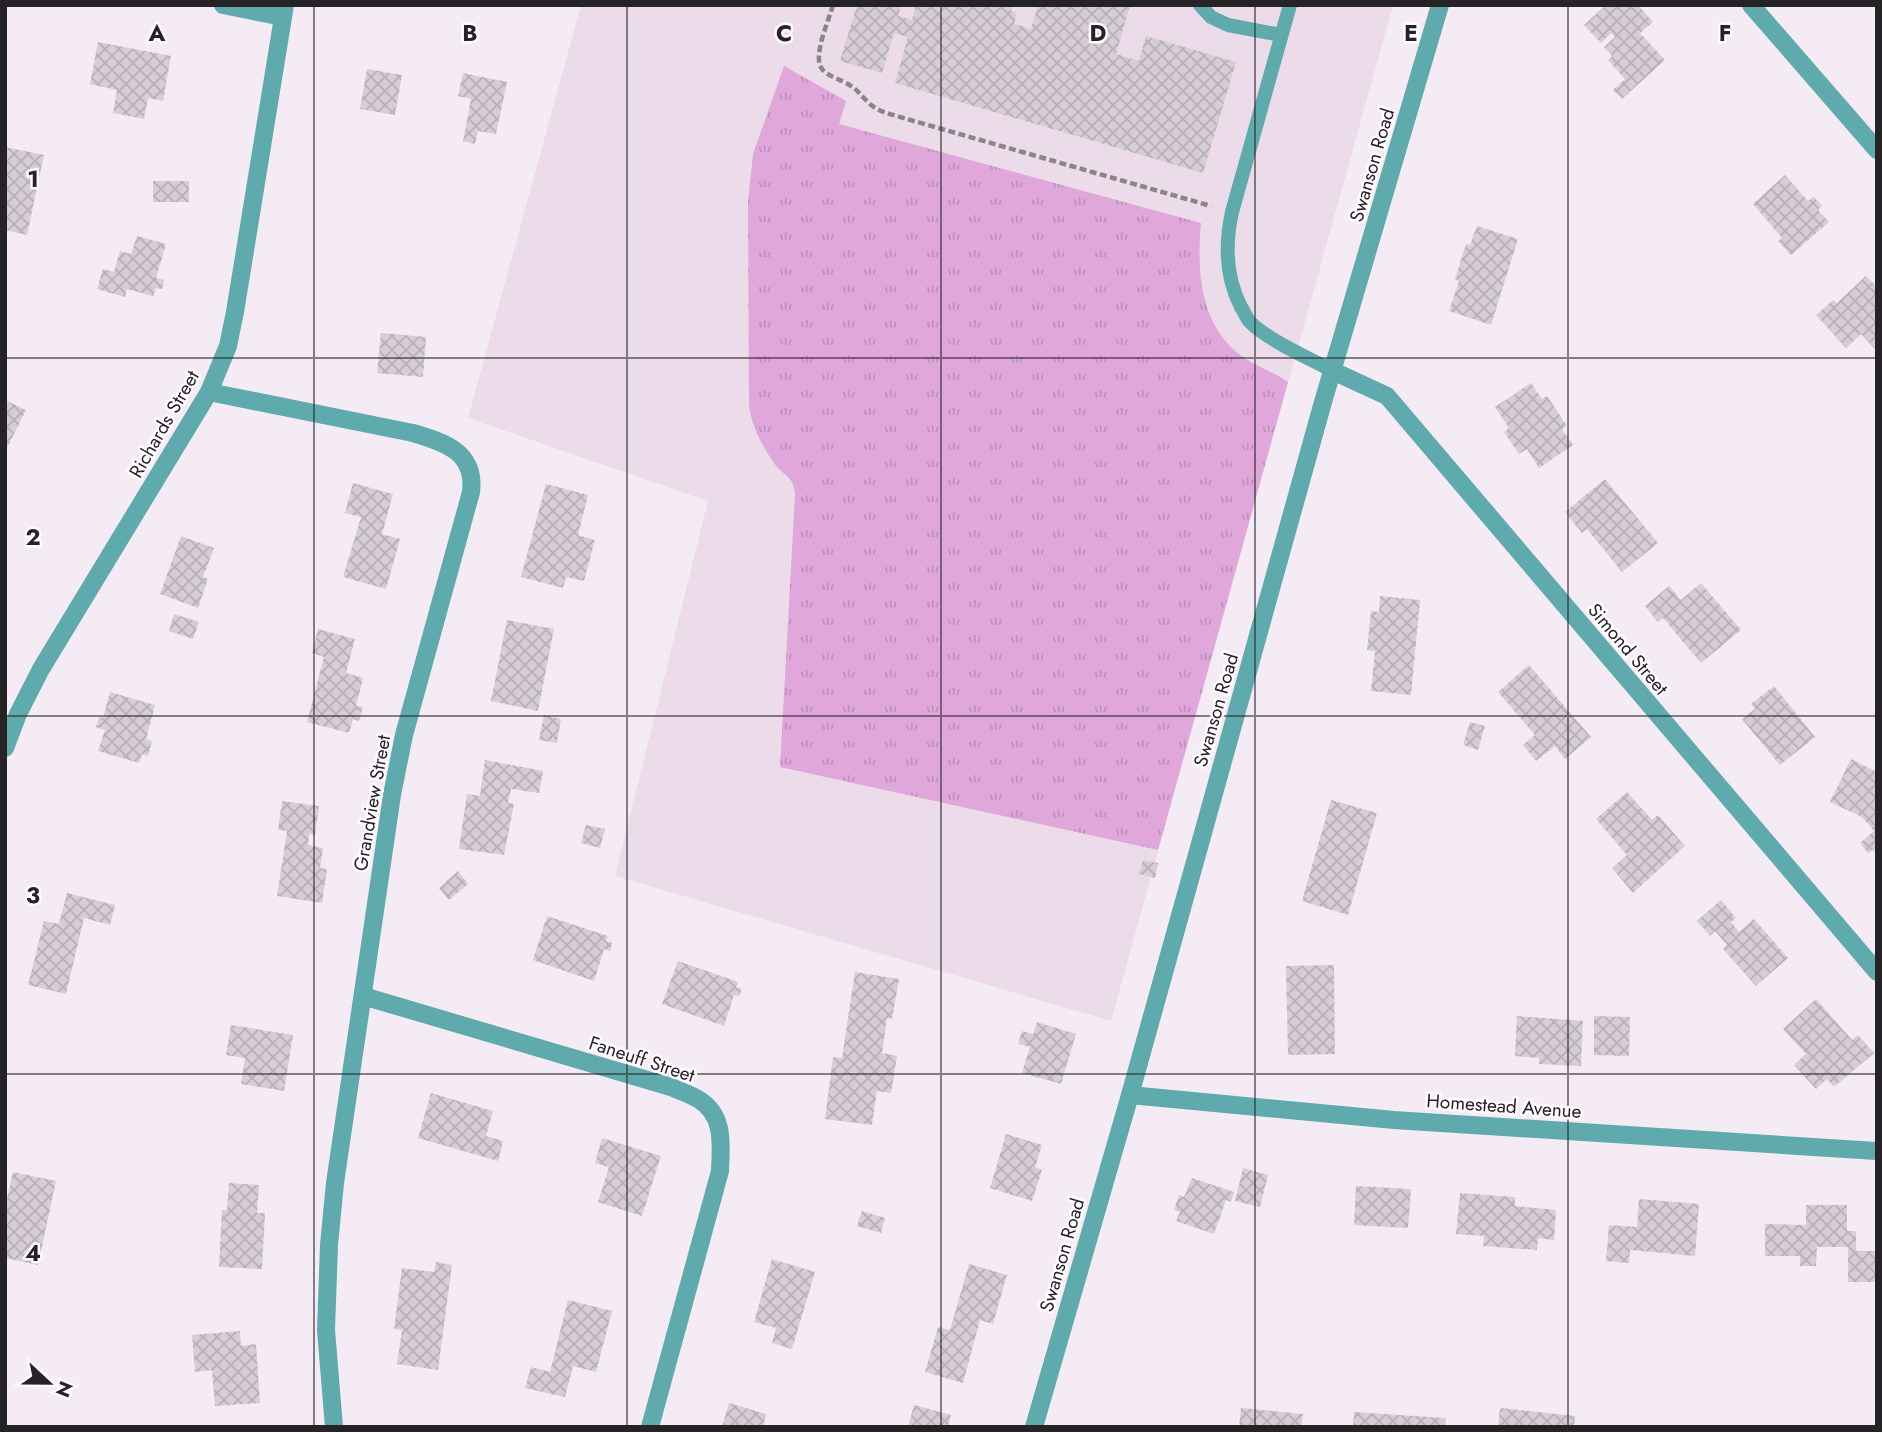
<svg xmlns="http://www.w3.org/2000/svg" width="1882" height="1432" viewBox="0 0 1882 1432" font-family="Jost,sans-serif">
<defs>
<pattern id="park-tufts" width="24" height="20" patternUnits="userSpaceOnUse" patternTransform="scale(1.75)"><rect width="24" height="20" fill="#e0a7da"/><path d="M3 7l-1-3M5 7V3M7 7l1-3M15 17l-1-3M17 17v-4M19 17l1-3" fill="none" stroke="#c08fbb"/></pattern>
<pattern id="building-cross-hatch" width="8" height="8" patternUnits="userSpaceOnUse" patternTransform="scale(1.75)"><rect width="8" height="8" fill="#d6cdd5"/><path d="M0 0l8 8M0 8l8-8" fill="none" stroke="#b8b0b7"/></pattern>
</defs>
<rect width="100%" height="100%" fill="#f5ebf4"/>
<polygon fill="#ecdcea" points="581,5 1393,5 1111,1021 615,876 708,501 468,418"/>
<path fill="url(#park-tufts)" d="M784,66L846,101L839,124L1201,223C1197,270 1199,323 1240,355C1255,366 1273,372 1288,382L1158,850L780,767L795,495C794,474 783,477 774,463C761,444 752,427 749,405L748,202L753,154Z"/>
<g fill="url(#building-cross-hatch)">
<polygon points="857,5 901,5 898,16 912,20 916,5 1012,5 1011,11 1017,13 1014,24 1031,29 1038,5 1130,5 1116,54 1139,61 1146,36 1236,62 1203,173 895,83 908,37 894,33 882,73 840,61"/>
<polygon points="1606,5 1638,5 1653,22 1640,33 1665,60 1622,99 1613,90 1625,79 1608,60 1612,56 1604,47 1615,37 1611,33 1601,43 1584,25"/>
<polygon points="98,42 171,56 163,101 148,98 144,119 113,113 117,90 90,84"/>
<polygon points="367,69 402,75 395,115 360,109"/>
<polygon points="463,73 507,82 496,134 478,131 475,144 463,141 471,99 458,96"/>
<polygon points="5,147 44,155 27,235 5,230"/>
<polygon points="1785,175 1808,201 1814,197 1822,206 1818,210 1829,222 1791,255 1778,241 1782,238 1753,204"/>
<rect x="153" y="181" width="36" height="21"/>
<polygon points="1477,226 1518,239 1491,325 1449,311 1459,281 1455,279 1466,244 1470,245"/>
<polygon points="137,236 166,244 156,278 164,280 162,289 156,288 153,296 127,289 125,297 97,289 103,269 114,272 120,251 131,254"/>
<polygon points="1866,276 1877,287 1877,351 1861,334 1846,348 1816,315 1833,300 1837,303"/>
<polygon points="381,333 426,337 423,377 377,373"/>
<polygon points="1531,383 1542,399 1547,396 1567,426 1562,429 1573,445 1539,468 1527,449 1519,454 1504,432 1509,428 1495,407"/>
<polygon points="5,400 26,410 7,448 5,447"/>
<polygon points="1605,479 1658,543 1622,572 1587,529 1582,533 1565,512"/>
<polygon points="353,483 393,494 382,534 400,539 386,589 343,577 361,517 345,513"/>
<polygon points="546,484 588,495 578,535 595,540 584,581 566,577 563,588 521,577"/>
<polygon points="181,536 214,548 203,577 208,579 198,608 160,594"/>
<polygon points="1701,583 1741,630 1701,663 1663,618 1658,622 1645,606 1669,586 1681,600"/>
<polygon points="1380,596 1420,600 1411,695 1371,691 1375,651 1367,650 1371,611 1379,612"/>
<polygon points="174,614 199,622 193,639 169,631"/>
<polygon points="507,620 554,629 538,711 491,701"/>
<polygon points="318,629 355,639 346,673 363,678 356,706 363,707 359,721 353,719 349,733 307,722 324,657 312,653"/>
<polygon points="1529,665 1591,737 1565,759 1555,746 1536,761 1523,745 1535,735 1498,692"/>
<polygon points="1774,686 1815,737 1780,765 1742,719 1755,709 1751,704"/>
<polygon points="110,692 155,705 146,739 152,741 148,756 142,754 139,763 98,751 105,730 96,727 99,717 103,718"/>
<polygon points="544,715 561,719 557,743 539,740"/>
<polygon points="1470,722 1485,726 1478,750 1463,745"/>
<polygon points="1851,759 1877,772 1877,854 1873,850 1868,853 1860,843 1874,831 1862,817 1830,802"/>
<polygon points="485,760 543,771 539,793 511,789 508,803 514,804 504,855 459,849 467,794 480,796"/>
<polygon points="1627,792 1652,820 1658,815 1685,846 1633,893 1612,868 1627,855 1596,819"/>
<polygon points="1331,800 1377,813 1348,915 1302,901"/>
<polygon points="282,801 319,806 315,835 309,834 308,845 323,848 320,868 327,869 322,903 277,896 287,831 278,830"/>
<polygon points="586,825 605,829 600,848 581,843"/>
<polygon points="1143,860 1158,863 1155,878 1139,874"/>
<polygon points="458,871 468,884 449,900 439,888"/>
<polygon points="67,893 115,905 110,925 84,918 66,994 28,985 44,921 59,924"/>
<polygon points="1721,900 1736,918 1731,922 1739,932 1754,919 1788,958 1756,986 1723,949 1727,945 1715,931 1710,936 1697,921"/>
<polygon points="547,916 608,936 606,941 612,943 610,951 604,949 594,981 533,960"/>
<polygon points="678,961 738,982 736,987 742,989 739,996 734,995 724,1026 662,1004"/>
<polygon points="1334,965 1335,1054 1288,1055 1286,966"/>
<polygon points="855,972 899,979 892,1019 887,1018 882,1053 897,1056 891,1093 877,1091 872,1125 825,1119 833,1057 842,1058"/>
<polygon points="1816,999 1852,1040 1858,1035 1874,1053 1834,1087 1827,1079 1816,1089 1794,1065 1806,1054 1783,1029"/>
<polygon points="1517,1016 1583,1021 1581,1066 1539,1064 1539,1058 1515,1056"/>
<polygon points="1594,1016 1630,1017 1629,1056 1594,1055"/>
<polygon points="1037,1022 1076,1034 1061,1084 1022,1073 1030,1047 1018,1044 1022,1031 1033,1034"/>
<polygon points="231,1025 293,1035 284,1091 241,1084 245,1058 226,1055"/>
<polygon points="431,1093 493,1111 486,1136 503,1141 498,1161 418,1138"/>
<polygon points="1006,1134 1042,1145 1035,1167 1042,1170 1032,1201 990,1188"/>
<polygon points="602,1138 661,1156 642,1216 598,1202 609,1167 595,1163"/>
<polygon points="1243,1168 1268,1175 1260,1207 1235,1201"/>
<polygon points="13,1172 56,1181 38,1265 5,1258 5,1208"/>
<polygon points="1192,1178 1234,1192 1231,1202 1226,1200 1214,1234 1176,1221 1180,1212 1174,1210 1179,1195 1184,1197"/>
<polygon points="229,1183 259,1185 257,1213 265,1213 262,1269 219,1267 222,1210 227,1210"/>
<polygon points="1356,1186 1411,1189 1408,1228 1354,1225"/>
<polygon points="1460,1193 1515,1197 1515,1206 1556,1210 1554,1240 1538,1238 1537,1250 1483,1246 1484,1236 1456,1234"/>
<polygon points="1639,1199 1699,1204 1695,1256 1630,1250 1629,1263 1606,1261 1609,1225 1637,1227"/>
<polygon points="1806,1205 1847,1205 1847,1231 1856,1231 1856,1251 1877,1251 1877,1282 1848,1282 1848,1247 1817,1247 1816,1266 1800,1266 1800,1256 1765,1256 1765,1224 1806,1225"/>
<polygon points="862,1211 885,1218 881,1233 857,1226"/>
<polygon points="772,1259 815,1272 792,1349 772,1343 776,1328 754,1322"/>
<polygon points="436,1262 452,1265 438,1370 397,1364 402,1330 394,1329 402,1268 434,1272"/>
<polygon points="969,1264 1007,1275 993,1324 980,1320 963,1383 925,1372 938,1327 950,1330"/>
<polygon points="568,1300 612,1311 596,1372 573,1366 565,1397 525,1388 531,1367 550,1372"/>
<polygon points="240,1331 241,1346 256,1344 260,1403 215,1406 212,1370 195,1372 192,1335"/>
<polygon points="729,1403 766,1414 763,1427 722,1427"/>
<polygon points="914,1405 951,1415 948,1427 908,1427"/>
<polygon points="1241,1408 1303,1414 1301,1427 1239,1427"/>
<polygon points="1500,1408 1575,1416 1574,1427 1498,1427"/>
<polygon points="1354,1412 1446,1418 1445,1427 1353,1427"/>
</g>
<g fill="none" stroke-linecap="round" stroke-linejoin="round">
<path stroke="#8b848a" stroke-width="4.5" stroke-dasharray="7 3.5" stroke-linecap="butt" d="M833,5C829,20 812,57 822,69C828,77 843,80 851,86C858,90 861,96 867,101C872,107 879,110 886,113L1211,206"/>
<g stroke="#5faaad" stroke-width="14">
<polyline points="1200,5 1211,17 1228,25 1281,35"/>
<path d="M1290,5L1232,212C1225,244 1226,278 1241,307C1244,311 1246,317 1249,321C1267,340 1309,358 1333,371"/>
</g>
<g stroke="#5faaad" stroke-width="18">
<polyline points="223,5 283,17"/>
<polyline points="1333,371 1387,396 1877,972"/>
<path d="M209,392L413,433C444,442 476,452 471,492L404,735L392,795L335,1183L329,1245L326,1330L334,1427"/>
<polyline points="5,748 18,714 41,669 209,392 228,346 235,312 285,5"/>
<path d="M363,996L671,1087C680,1091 690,1094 698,1099C725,1115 721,1144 720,1171L650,1427"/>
<polyline points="1130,1095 1394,1120 1877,1151"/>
</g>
<g stroke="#5faaad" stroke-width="18">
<polyline points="1751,5 1877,150"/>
<polyline points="1034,1427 1130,1095 1323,402 1440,5"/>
</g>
</g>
<path fill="none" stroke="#262326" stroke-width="2" stroke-opacity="0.55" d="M314,5V1427M627,5V1427M941,5V1427M1255,5V1427M1568,5V1427M5,358H1877M5,716H1877M5,1074H1877"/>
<g text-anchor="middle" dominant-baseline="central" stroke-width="5" stroke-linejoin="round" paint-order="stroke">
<g font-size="19" fill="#262326" stroke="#fffbfe">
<text transform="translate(1372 165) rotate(-74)">Swanson Road</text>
<text transform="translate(164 424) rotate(-60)">Richards Street</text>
<text transform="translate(1628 649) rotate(50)">Simond Street</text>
<text transform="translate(1216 710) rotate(-74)">Swanson Road</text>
<text transform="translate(372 803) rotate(-80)">Grandview Street</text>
<text transform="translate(642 1059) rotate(18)">Faneuff Street</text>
<text transform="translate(1504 1106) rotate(4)">Homestead Avenue</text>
<text transform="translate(1062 1255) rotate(-74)">Swanson Road</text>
</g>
</g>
<g font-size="23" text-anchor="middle" font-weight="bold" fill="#262326" stroke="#fffbfe" stroke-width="5" stroke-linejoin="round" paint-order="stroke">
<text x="157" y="41">A</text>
<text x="470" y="41">B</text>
<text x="784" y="41">C</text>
<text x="1098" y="41">D</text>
<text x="1411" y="41">E</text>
<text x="1725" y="41">F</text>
<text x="33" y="187">1</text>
<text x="33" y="545">2</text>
<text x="33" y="903">3</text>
<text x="33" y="1261">4</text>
</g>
<rect width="1882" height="1432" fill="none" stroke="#262326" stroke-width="14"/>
<g transform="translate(49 1383) rotate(112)" stroke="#fffbfe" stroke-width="5" paint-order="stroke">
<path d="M0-5L12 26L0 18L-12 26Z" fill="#262326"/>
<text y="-10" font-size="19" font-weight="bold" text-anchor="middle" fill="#262326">N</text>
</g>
</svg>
